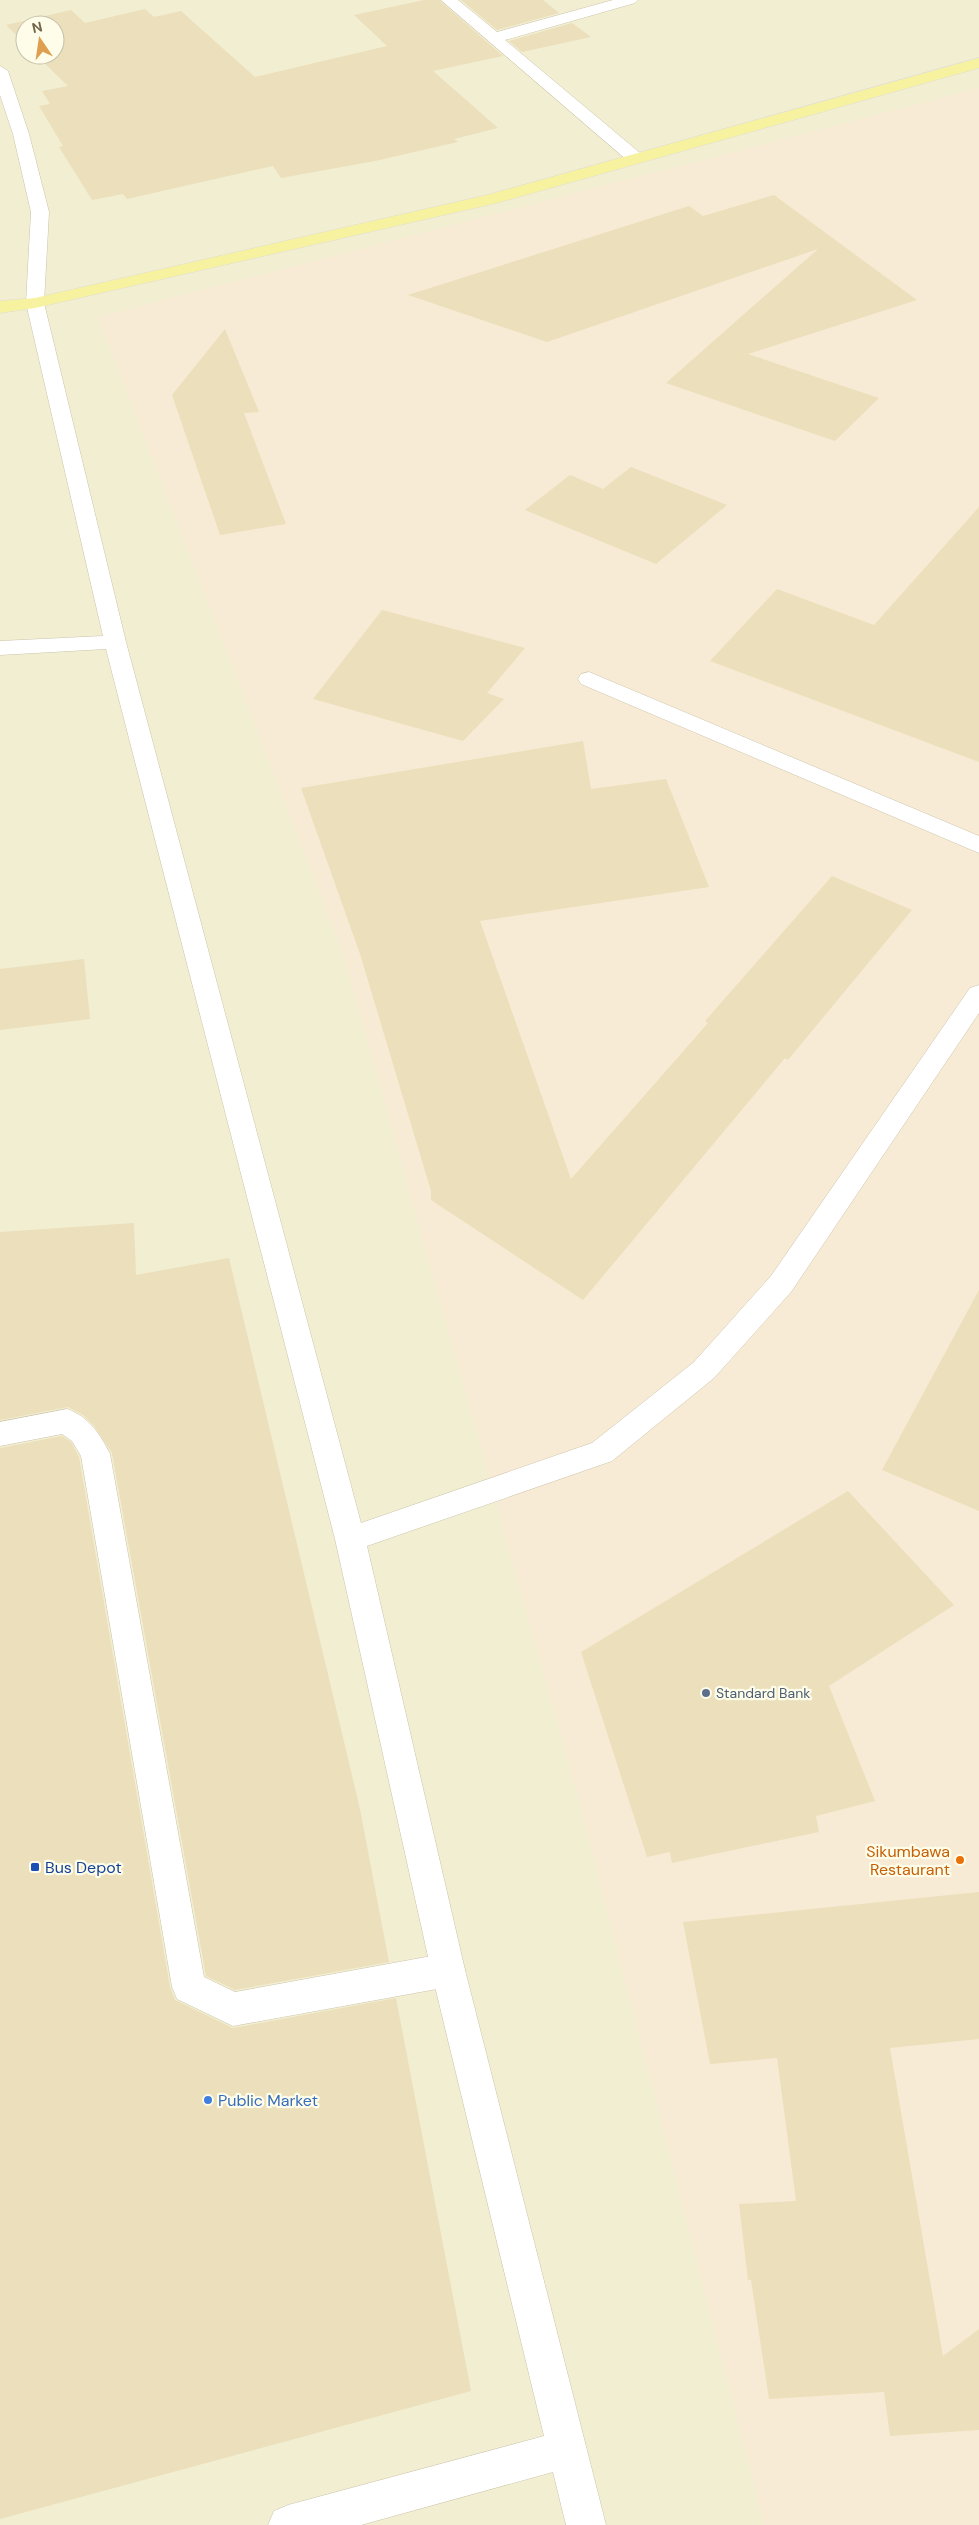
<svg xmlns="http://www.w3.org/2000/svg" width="979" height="2525" viewBox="0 0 979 2525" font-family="'DM Sans',sans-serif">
<rect width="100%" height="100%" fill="#fbf9e3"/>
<path fill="#f2eed2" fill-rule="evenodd" d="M0,0H979V2525H0ZM25,25H55V55H25Z"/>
<polygon fill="#f7ebd5" points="979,88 979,2525 764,2525 580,1805 344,957 98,317"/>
<g fill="#ecdfbb">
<polygon points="424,0 439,0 503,56 433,71 498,128 454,139 458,142 375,161 281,178 273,166 127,199 123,194 92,200 59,147 63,146 39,106 50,104 42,91 68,86 36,55 55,55 55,25 25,25 25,44 6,25 71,10 85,23 145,9 154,17 181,11 255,77 387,46 354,15"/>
<polygon points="461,0 543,0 559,13 497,30"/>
<polygon points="572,23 591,37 522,52 509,41"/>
<polygon points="774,195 917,300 748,354 879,398 835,441 666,383 818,249 547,342 408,295 689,206 703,216"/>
<polygon points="225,329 259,412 244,413 286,524 220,535 172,395"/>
<polygon points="631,467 727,505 656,564 525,510 570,475 603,489"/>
<polygon points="979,507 979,762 710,661 777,589 874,625"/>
<polygon points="382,610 525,648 487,693 504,699 463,741 313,699"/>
<polygon points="583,741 591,789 666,779 709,887 480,921 571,1179 708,1023 705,1021 832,876 912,910 788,1060 785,1058 583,1300 431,1200 431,1191 360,954 301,788"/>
<polygon points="84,959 90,1019 0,1030 0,969"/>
<polygon points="134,1223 136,1275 229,1258 360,1809 389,1962 235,1990 206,1976 112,1453 94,1426 83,1415 68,1407 0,1420 0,1232"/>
<polygon points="979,1290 979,1511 882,1470"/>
<polygon points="62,1436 71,1442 79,1457 170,1987 175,2000 233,2028 396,1998 471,2391 0,2519 0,1448"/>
<polygon points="848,1491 954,1605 829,1686 875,1801 816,1816 819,1832 672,1863 670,1852 647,1857 581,1652"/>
<polygon points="979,1892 979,2039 890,2048 943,2356 979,2329 979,2430 890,2436 884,2392 769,2399 751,2280 748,2280 739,2204 796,2201 777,2058 710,2064 683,1922"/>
</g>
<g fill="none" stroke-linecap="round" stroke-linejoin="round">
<defs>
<path id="service" d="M67,1409C89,1417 100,1434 110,1454L204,1977L235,1992L448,1953L460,1958L465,1970L460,1982L448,1987L233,2026L177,1999L172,1987L81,1456L72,1441L62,1434L0,1446V1422Z"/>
<g id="minor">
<polygon points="441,0 458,0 497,32 613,0 638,0 635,3 505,40 640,153 642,157 640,161 628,161"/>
<polygon points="0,66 8,71 29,134 49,212 44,303 126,642 361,1523 592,1443 694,1362 771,1276 970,988 979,985 979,1013 791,1292 714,1378 612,1461 367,1546 465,1970 606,2525 566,2525 553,2472 361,2525 268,2525 274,2511 288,2505 544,2436 431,1970 335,1539 106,649 0,655 0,641 103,636 26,303 31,212 13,134 0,95"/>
<polygon points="589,672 979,836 979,853 581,684 578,679 581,674"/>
</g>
<polygon id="primary" points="979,58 979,68 497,203 35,308 0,313 0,301 35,298 487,195"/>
</defs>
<use href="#service" stroke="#cbc4ab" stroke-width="1"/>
<use href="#minor" stroke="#cbc4ab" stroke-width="1"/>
<use href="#primary" stroke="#e0ddd7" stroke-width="1"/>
<use href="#service" fill="#fff" fill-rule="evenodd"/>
<use href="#minor" fill="#fff" fill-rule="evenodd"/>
<use href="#primary" fill="#f6f2a0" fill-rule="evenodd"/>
</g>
<circle fill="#5c6f8a" stroke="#fefde9" stroke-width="2" cx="706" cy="1693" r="5"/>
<circle fill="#e8710a" stroke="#fefde9" stroke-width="2" cx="960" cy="1860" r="5"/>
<rect fill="#1a4fb4" stroke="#fefde9" stroke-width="2" x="30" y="1862" width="10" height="10" rx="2.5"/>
<circle fill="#3f7fe0" stroke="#fefde9" stroke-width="2" cx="208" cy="2100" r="5"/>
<g text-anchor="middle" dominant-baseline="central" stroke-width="4.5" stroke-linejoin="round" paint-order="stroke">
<g font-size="14" fill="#4e5e75" stroke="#fefde9" text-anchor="start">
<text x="716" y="1693">Standard Bank</text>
</g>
<g font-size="16" fill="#c56008" stroke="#fefde9" text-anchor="end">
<text x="950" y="1851">Sikumbawa<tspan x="950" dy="18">Restaurant</tspan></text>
</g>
<g font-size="16" fill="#164399" stroke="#fefde9" text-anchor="start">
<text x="45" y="1867">Bus Depot</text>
</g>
<g font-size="16" fill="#366cbe" stroke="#fefde9" text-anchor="start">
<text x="218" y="2100">Public Market</text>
</g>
</g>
<g transform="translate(40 40) rotate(347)"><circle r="24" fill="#fefde9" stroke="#c6c0aa"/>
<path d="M0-4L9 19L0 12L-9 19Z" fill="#de9f50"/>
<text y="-8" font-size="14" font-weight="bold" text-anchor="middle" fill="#71654b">N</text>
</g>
</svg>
